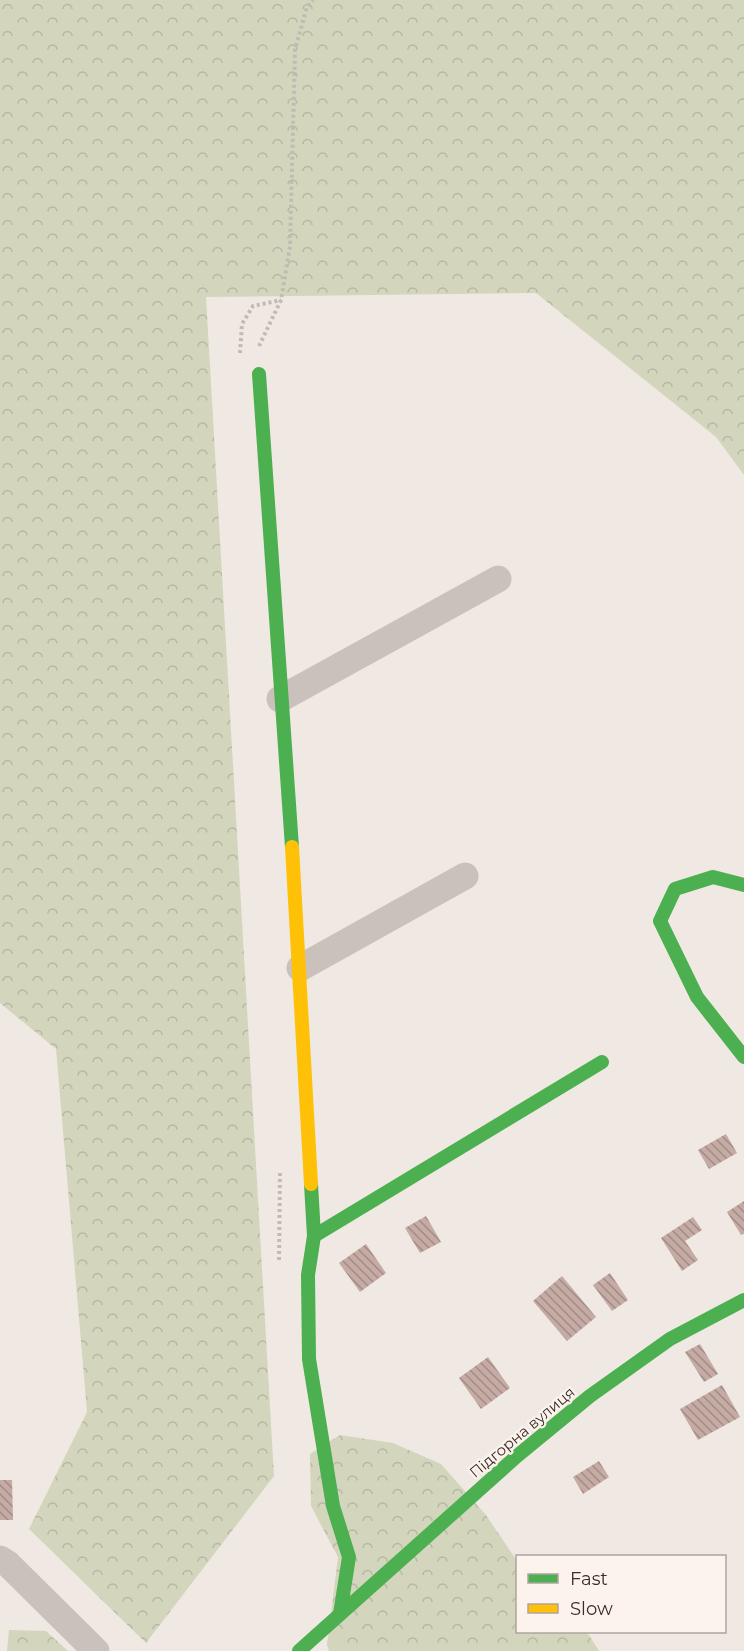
<svg xmlns="http://www.w3.org/2000/svg" width="744" height="1651" viewBox="0 0 744 1651" font-family="Montserrat,sans-serif">
<defs>
<pattern id="forest-crowns" width="20" height="18" patternUnits="userSpaceOnUse" patternTransform="scale(1.5)"><rect width="20" height="18" fill="#d3d6bc"/><path d="M2 6a3 3 0 1 1 6 0M12 15a3 3 0 1 1 6 0" fill="none" stroke="#b6b8a2"/></pattern>
<pattern id="building-back-hatch" width="6" height="6" patternUnits="userSpaceOnUse" patternTransform="scale(1.5)"><rect width="6" height="6" fill="#c5aba4"/><path d="M-1 5l2 2M0 0l6 6M5-1l2 2" fill="none" stroke="#a18c86"/></pattern>
</defs>
<rect width="100%" height="100%" fill="#f0e9e3"/>
<g fill="url(#forest-crowns)">
<polygon points="0,0 744,0 744,475 716,437 536,293 206,297 274,1476 146,1643 29,1529 87,1412 56,1049 0,1003"/>
<polygon points="340,1435 393,1443 441,1464 486,1515 517,1561 518,1632 584,1632 589,1635 599,1651 329,1651 327,1645 338,1557 311,1506 310,1454"/>
<polygon points="9,1630 46,1631 68,1651 7,1651"/>
</g>
<g fill="url(#building-back-hatch)">
<polygon points="726,1134 737,1153 709,1169 698,1150"/>
<polygon points="744,1201 744,1234 741,1235 727,1212"/>
<polygon points="426,1216 441,1242 420,1253 405,1228"/>
<polygon points="693,1217 702,1230 685,1241 698,1260 682,1271 661,1238"/>
<polygon points="366,1244 386,1273 360,1292 339,1263"/>
<polygon points="610,1273 628,1300 612,1311 593,1285"/>
<polygon points="562,1276 596,1317 567,1341 533,1301"/>
<polygon points="700,1344 718,1374 704,1382 685,1352"/>
<polygon points="488,1357 510,1388 481,1409 459,1378"/>
<polygon points="722,1385 740,1417 698,1440 680,1409"/>
<polygon points="599,1461 609,1477 583,1494 573,1477"/>
<polygon points="0,1480 12,1480 13,1520 0,1520"/>
</g>
<g fill="none" stroke-linecap="round" stroke-linejoin="round">
<g stroke="#c2bab5" stroke-width="4" stroke-dasharray="3 3" stroke-linecap="butt">
<polyline points="259,346 281,300 290,246 295,49 307,7 313,0"/>
<polyline points="240,353 242,324 253,306 281,300"/>
<polyline points="279,1260 280,1171"/>
</g>
<g stroke="#cac1bc" stroke-width="27">
<polyline points="280,699 498,579"/>
<polyline points="300,968 465,876"/>
<polyline points="0,1559 8,1564 96,1651"/>
</g>
<g stroke="#4caf50" stroke-width="14">
<polyline points="259,374 292,847"/>
<polyline points="744,885 713,877 675,889 660,921 697,997 744,1057"/>
<polyline points="311,1184 314,1236 308,1275 309,1359 333,1506 349,1557 340,1614"/>
<polyline points="314,1236 602,1062"/>
<polyline points="299,1651 517,1456 590,1396 670,1339 744,1300"/>
</g>
<polyline stroke="#ffc107" stroke-width="14" points="292,847 311,1184"/>
</g>
<g text-anchor="middle" dominant-baseline="central" stroke-width="4.5" stroke-linejoin="round" paint-order="stroke">
<g font-size="15" fill="#3b2d29" stroke="#fcf3ec">
<text transform="translate(522 1432) rotate(-40)">Підгорна вулиця</text>
</g>
</g>
<rect x="516" y="1555" width="210" height="78" fill="#fcf3ec" stroke="#afa49e" stroke-width="1.5"/>
<rect x="528" y="1574" width="30" height="9" fill="#4caf50" stroke="#afa49e" stroke-width="1.5"/>
<text x="570" y="1585" font-size="18" fill="#3b2d29">Fast</text>
<rect x="528" y="1604" width="30" height="9" fill="#ffc107" stroke="#afa49e" stroke-width="1.5"/>
<text x="570" y="1615" font-size="18" fill="#3b2d29">Slow</text>
</svg>
